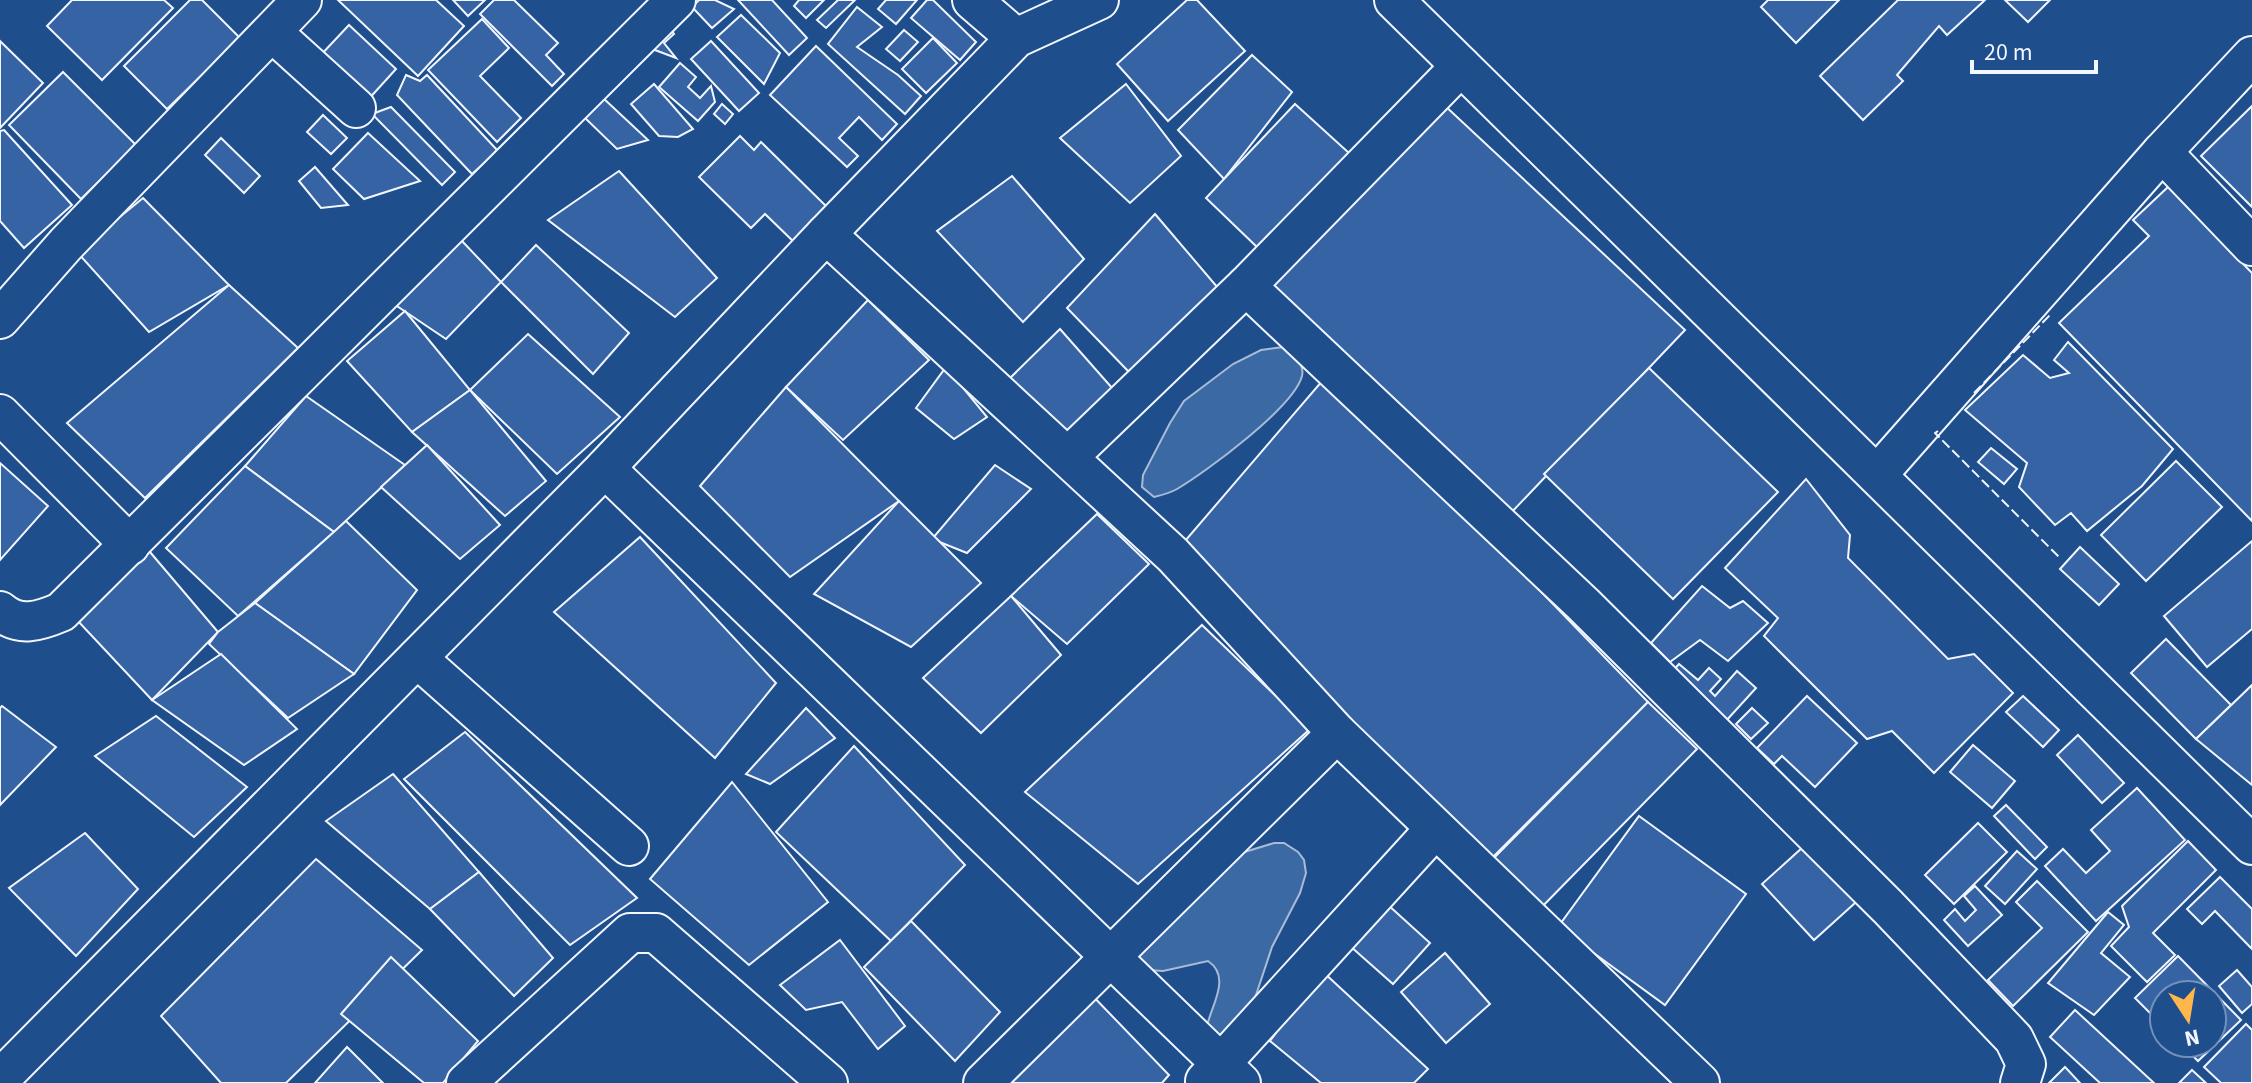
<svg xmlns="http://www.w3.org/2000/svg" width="2252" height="1083" viewBox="0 0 2252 1083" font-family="'Source Sans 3',sans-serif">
<rect width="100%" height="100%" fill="#1f4e8c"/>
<g fill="#3b69a3" stroke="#a8bbd7" stroke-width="2">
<path d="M1283,347C1293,354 1305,363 1302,376C1294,407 1206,472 1177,489C1170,493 1162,495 1154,497L1142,487L1143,475L1170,423L1184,401L1233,364L1261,350Z"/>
<path d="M1274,843H1284L1298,852L1304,860L1306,873L1300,893L1272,947L1253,1004L1222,1043L1207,1026C1211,1006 1232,977 1208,961L1163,971L1134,969L1121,931L1238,854Z"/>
</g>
<g fill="#3563a3" stroke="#f2f6ff" stroke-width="2">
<polygon points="72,0 164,0 173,8 102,80 47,26"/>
<polygon points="190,0 202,0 240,38 167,109 124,66"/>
<polygon points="338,0 436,0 464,26 418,76"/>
<polygon points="453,0 485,0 468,16"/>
<polygon points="494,0 514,0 558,43 546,55 564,74 552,86 480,14"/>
<polygon points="699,0 715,0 734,9 712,28 692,7"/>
<polygon points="738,0 772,0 807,38 789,55"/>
<polygon points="799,0 824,0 806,18 794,6"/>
<polygon points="838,0 855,0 826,28 817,20"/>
<polygon points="886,0 917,0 896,24 878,9"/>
<polygon points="927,0 933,0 976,42 960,60 911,18"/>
<polygon points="1187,0 1197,0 1245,51 1168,121 1117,64"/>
<polygon points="1768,0 1839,0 1796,43 1761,7"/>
<polygon points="1898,0 1985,0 1947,35 1939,26 1897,75 1903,81 1863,120 1820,76"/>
<polygon points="2005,0 2050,0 2028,22"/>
<polygon points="857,7 882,27 857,47 898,75 921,96 905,114 828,44"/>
<polygon points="741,15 780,53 764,84 717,37"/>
<polygon points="482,19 509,48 480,76 521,118 497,142 428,70"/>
<polygon points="666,24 674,34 664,43 676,58 655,50 657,32"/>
<polygon points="349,25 396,69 366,102 318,58"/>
<polygon points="904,30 918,42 900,61 886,49"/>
<polygon points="933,38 957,63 926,93 902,69"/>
<polygon points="0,41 43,83 0,128"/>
<polygon points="711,41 759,93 739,111 691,59"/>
<polygon points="816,46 897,124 882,140 859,117 839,138 858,156 847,167 770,95"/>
<polygon points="1252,55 1292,92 1224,179 1178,130"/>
<polygon points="680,63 696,77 688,87 700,98 711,86 715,102 698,121 659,87"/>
<polygon points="63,72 136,145 81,199 9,125"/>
<polygon points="406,75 420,81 427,75 498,151 472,174 397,95"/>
<polygon points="654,84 693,129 678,137 659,136 631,104"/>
<polygon points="1126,84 1181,156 1130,203 1060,138"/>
<polygon points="602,97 648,140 617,149 584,117"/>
<polygon points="1442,103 1685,330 1508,516 1266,288"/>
<polygon points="722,104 733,114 725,124 714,114"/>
<polygon points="1295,104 1349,153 1258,248 1206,198"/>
<polygon points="2252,106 2252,207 2201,156"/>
<polygon points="391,107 455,172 442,185 372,114"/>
<polygon points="323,115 347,138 331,154 307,132"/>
<polygon points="4,130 72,205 24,248 0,221 0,131"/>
<polygon points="368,133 420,181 364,199 333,169"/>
<polygon points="740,136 754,150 761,142 830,210 796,244 765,214 751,228 699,177"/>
<polygon points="221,138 260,176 244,193 205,155"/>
<polygon points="315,167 348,205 321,208 299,181"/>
<polygon points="619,171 717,278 675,317 548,220"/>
<polygon points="1012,176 1084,259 1023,322 937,231"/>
<polygon points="2168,187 2252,273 2252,521 2059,323 2149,236 2133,220"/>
<polygon points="143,198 229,285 149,332 77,252"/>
<polygon points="1155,214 1218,288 1129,372 1067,308"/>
<polygon points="461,240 501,282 446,339 385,298"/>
<polygon points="536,245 629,333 593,374 501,282"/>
<polygon points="229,285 298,348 145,498 67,423"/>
<polygon points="868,300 929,360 843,440 786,387"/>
<polygon points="405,311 470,390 412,432 347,361"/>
<polygon points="1060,329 1113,389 1066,438 1004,384"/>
<polygon points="528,334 620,417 557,474 470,390"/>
<polygon points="2068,342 2173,449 2142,486 2087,531 2071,513 2055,525 2019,487 2027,463 1965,410 2023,355 2050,378 2069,373 2054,360"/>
<polygon points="946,367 987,417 954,439 916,408"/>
<polygon points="1649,368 1778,492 1673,599 1544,474"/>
<polygon points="1329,373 1648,702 1481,869 1173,555"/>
<polygon points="786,387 899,501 790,577 700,486"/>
<polygon points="470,390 546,481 505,516 412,432"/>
<polygon points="306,396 405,465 334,532 245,466"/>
<polygon points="427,445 500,525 460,559 381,487"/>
<polygon points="1991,448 2017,469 2004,484 1978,462"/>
<polygon points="2176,461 2222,507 2146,581 2101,535"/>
<polygon points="0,463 48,506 0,560"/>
<polygon points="995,465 1031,489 967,553 932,539"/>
<polygon points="245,466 334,532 238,616 166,548"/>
<polygon points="1806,479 1850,535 1848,558 1948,659 1974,654 2013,693 1934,773 1892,731 1867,739 1764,636 1778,618 1725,568"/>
<polygon points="899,501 981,583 911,647 814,594"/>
<polygon points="1097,514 1149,564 1067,644 1011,596"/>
<polygon points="346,521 417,590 354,674 255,603"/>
<polygon points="640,537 776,683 715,758 554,612"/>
<polygon points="2252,541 2252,629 2207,667 2164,616"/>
<polygon points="144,545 218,632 152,700 76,619"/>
<polygon points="2080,547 2119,584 2099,605 2060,569"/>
<polygon points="1702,586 1730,608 1743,601 1768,623 1728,661 1700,640 1670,662 1651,643"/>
<polygon points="1011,596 1061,655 981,733 923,678"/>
<polygon points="255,603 354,674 288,718 209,644 218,632"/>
<polygon points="1202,625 1310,729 1138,884 1025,792"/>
<polygon points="2166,639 2231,705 2196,739 2131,673"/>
<polygon points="221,654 297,729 244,765 152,700"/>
<polygon points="1679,664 1698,680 1709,668 1721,679 1710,691 1715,696 1737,671 1756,688 1725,722 1671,673"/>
<polygon points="2252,685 2252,785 2196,739"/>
<polygon points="1807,696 1857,743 1815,787 1782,756 1774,764 1757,748"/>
<polygon points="2023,696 2059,730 2043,747 2006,712"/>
<polygon points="1648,702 1697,749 1531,918 1482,870"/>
<polygon points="2,706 56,747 0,805 0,708"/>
<polygon points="806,708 835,738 770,784 746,774"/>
<polygon points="1752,708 1768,723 1751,739 1736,724"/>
<polygon points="156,716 247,787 194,837 95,756"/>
<polygon points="465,732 637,898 570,945 404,779"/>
<polygon points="2078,735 2124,783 2102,803 2057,755"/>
<polygon points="1973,745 2015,781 1992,808 1950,772"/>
<polygon points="854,746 965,865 891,941 776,832"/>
<polygon points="393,774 479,872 430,909 326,821"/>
<polygon points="732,782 828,902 749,965 650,879"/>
<polygon points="2137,788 2185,840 2096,921 2045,866 2063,849 2086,873 2110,851 2091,830"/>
<polygon points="2006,805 2047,847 2035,859 1994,816"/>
<polygon points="1639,816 1746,894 1665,1005 1558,927"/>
<polygon points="1978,823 2007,852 1954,904 1925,875"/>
<polygon points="85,833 138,889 76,956 9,888"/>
<polygon points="1813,838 1865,894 1814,940 1762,884"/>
<polygon points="2188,841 2216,870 2153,933 2175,955 2147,982 2111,946 2129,927 2122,906"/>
<polygon points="2017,851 2037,869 2005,904 1985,886"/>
<polygon points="316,859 422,950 286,1083 221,1083 161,1016"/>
<polygon points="479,872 553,958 514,996 430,909"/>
<polygon points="2220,877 2252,909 2252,949 2215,911 2202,924 2187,909"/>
<polygon points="2037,881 2088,932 2013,1006 1988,980 2042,928 2016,902"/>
<polygon points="1975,886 2002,915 1968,946 1944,920 1955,909 1965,921 1976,910 1964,896"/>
<polygon points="1387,904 1430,943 1393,984 1350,946"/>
<polygon points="2108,912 2124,925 2101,953 2130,977 2094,1015 2048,983"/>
<polygon points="911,921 1000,1012 955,1061 864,967"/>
<polygon points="840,940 905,1026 878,1049 842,1002 806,1010 780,985"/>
<polygon points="1445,953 1490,1004 1446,1043 1401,992"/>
<polygon points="2178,956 2241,1020 2198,1061 2180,1043 2212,1043 2212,995 2164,995 2164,1027 2135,998"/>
<polygon points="391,957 478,1041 443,1083 424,1083 341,1014"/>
<polygon points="2237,970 2252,987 2252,1004 2242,1013 2219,986"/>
<polygon points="1322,971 1428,1069 1414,1083 1321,1083 1270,1041"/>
<polygon points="1086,989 1169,1075 1162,1083 998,1083"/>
<polygon points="2075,1010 2154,1083 2100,1083 2050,1037"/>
<polygon points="2246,1024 2252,1030 2252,1083 2221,1083 2204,1067"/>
<polygon points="347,1047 383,1083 315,1083"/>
<polygon points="2065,1067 2080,1083 2049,1083"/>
<polygon points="2192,1070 2206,1083 2179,1083"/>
</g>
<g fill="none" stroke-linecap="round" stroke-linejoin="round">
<defs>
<g id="street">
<polyline points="972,0 1016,38"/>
<polyline points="1394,0 2252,845"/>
<polyline points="272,32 356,108"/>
<polyline points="2162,152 2252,246"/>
<polyline points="826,234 1173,555 1337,733 1700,1083"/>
<polyline points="1246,286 1583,604 1888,907 2014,1039 2026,1064 2020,1083"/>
<polyline points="0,319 66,244 302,0"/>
<polyline points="0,414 130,545"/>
<polyline points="1068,457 1246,286 1461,66"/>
<polyline points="605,468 1241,1083"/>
<polyline points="1877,475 2162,152 2252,56"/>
<path d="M0,611C19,628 40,621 61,612L676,0"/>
<polyline points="417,658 629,846"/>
<polyline points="0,1079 605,468 826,234 1016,38 1099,0"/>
<polyline points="1205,1081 1435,829"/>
<polyline points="466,1083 630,933 656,933 828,1083"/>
<polyline points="983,1083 1337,733"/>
</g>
</defs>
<use href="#street" stroke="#f2f6ff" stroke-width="42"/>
<use href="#street" stroke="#1f4e8c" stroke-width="38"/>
<g stroke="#f2f6ff" stroke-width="2" stroke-dasharray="10 4" stroke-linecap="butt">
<polyline points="1974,393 2050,315"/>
<polyline points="1938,431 1935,433 2060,558"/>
</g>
</g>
<g transform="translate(2188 1019) rotate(168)"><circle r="38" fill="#1f4e8c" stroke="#7391ba" stroke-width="2"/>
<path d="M0-6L14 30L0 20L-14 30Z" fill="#ffb74d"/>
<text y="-12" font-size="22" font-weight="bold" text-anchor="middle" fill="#f2f6ff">N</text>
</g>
<path d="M1972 60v12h124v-12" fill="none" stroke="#f2f6ff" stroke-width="4"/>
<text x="1984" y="60" font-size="24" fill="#f2f6ff" stroke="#1f4e8c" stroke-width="6" paint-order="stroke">20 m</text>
</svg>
